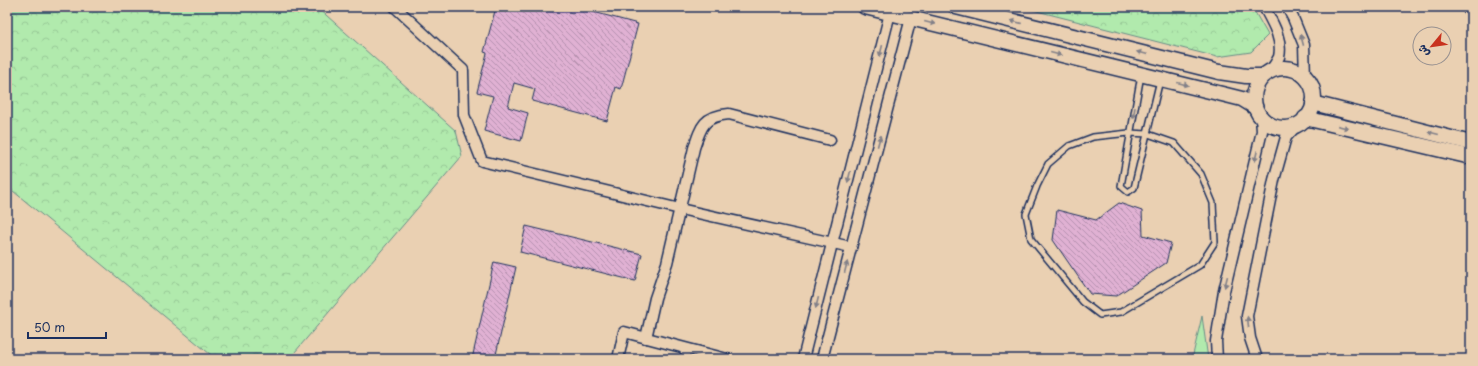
<svg xmlns="http://www.w3.org/2000/svg" width="1478" height="366" viewBox="0 0 1478 366" font-family="'Playpen Sans','Playpen Sans Arabic',sans-serif">
<defs>
<pattern id="forest-crowns" width="20" height="18" patternUnits="userSpaceOnUse"><rect width="20" height="18" fill="#b1eaad"/><path d="M2 6a3 3 0 1 1 6 0M12 15a3 3 0 1 1 6 0" fill="none" stroke="#98c997"/></pattern>
<pattern id="building-back-hatch" width="6" height="6" patternUnits="userSpaceOnUse"><rect width="6" height="6" fill="#e0b1d3"/><path d="M-1 5l2 2M0 0l6 6M5-1l2 2" fill="none" stroke="#b590ae"/></pattern>
</defs>
<rect width="100%" height="100%" fill="#ead0b2"/>
<filter id="ink" filterUnits="userSpaceOnUse"><feTurbulence type="fractalNoise" baseFrequency=".025" numOctaves="2"/><feDisplacementMap in="SourceGraphic" scale="8" xChannelSelector="R" yChannelSelector="G"/><feConvolveMatrix kernelMatrix="1 2 1 2 8 2 1 2 1" color-interpolation-filters="sRGB"/></filter>
<g filter="url(#ink)">
<polygon fill="#b1eaad" stroke="#668c86" points="1202,316 1208,359 1192,359"/>
<g fill="url(#forest-crowns)" stroke="#668c86">
<polygon points="7,7 317,7 456,131 462,156 289,359 216,359 7,186"/>
<polygon points="1021,7 1252,7 1268,35 1251,52 1217,57"/>
</g>
<g fill="url(#building-back-hatch)" stroke="#1b2f5e">
<polygon points="496,7 575,7 638,24 621,89 616,87 607,121 532,101 535,89 514,83 508,107 528,113 521,141 484,131 493,96 477,92 487,53 484,52"/>
<polygon points="1119,203 1142,211 1143,235 1171,243 1166,263 1116,296 1090,294 1053,240 1057,210 1096,220"/>
<polygon points="526,226 642,254 635,281 520,252"/>
<polygon points="494,262 516,267 497,350 495,359 472,359"/>
</g>
<g fill="none" stroke-linecap="round" stroke-linejoin="round">
<defs>
<g id="lane">
<polyline points="1141,75 1121,186 1128,192 1134,188 1160,80"/>
<polygon points="1129,133 1148,134 1174,143 1201,174 1213,203 1215,242 1200,265 1121,312 1100,315 1083,302 1031,239 1026,214 1037,186 1048,164 1069,146 1093,137"/>
<polyline points="680,348 690,359"/>
</g>
<g id="street">
<polyline points="395,7 463,70 464,115 482,161 680,209 851,247"/>
<path d="M1264,7C1272,22 1283,39 1279,57C1277,61 1274,66 1271,70"/>
<polyline points="1287,7 1293,18 1304,45 1305,77"/>
<path d="M646,338L655,298L667,263L694,148C701,126 704,116 729,114L830,140"/>
<polyline points="618,359 624,332 727,359"/>
<polyline points="803,359 890,13"/>
<polyline points="822,359 911,18"/>
<polyline points="1217,359 1216,341 1224,291 1262,131 1261,117"/>
<polyline points="1257,359 1250,338 1247,316 1274,180 1286,137 1298,124"/>
</g>
<g id="secondary">
<polyline points="865,7 1226,95 1242,99 1255,107"/>
<polyline points="956,7 1219,72 1246,76 1262,76"/>
<polyline points="1469,7 1471,9"/>
<circle cx="1284" cy="98" r="30"/>
<polyline points="1313,103 1471,143"/>
<polyline points="1305,118 1471,157"/>
</g>
</defs>
<use href="#lane" stroke="#1b2f5e" stroke-width="8"/>
<use href="#street" stroke="#1b2f5e" stroke-width="13"/>
<use href="#secondary" stroke="#1b2f5e" stroke-width="17"/>
<use href="#lane" stroke="#ead0b2" stroke-width="5"/>
<use href="#street" stroke="#ead0b2" stroke-width="10"/>
<use href="#secondary" stroke="#ead0b2" stroke-width="14"/>
</g>
<defs><path id="oneway-solid" d="M-6-.8H1V-3.2L6.5 0L1 3.2V.8H-6Z"/></defs>
<g fill="#828088">
<use href="#oneway-solid" transform="translate(1016 22) rotate(-166)"/>
<use href="#oneway-solid" transform="translate(930 23) rotate(14)"/>
<use href="#oneway-solid" transform="translate(1302 40) rotate(-105)"/>
<use href="#oneway-solid" transform="translate(881 51) rotate(104)"/>
<use href="#oneway-solid" transform="translate(1142 53) rotate(-166)"/>
<use href="#oneway-solid" transform="translate(1056 54) rotate(14)"/>
<use href="#oneway-solid" transform="translate(1183 84) rotate(14)"/>
<use href="#oneway-solid" transform="translate(1134 113) rotate(100)"/>
<use href="#oneway-solid" transform="translate(1343 127) rotate(13)"/>
<use href="#oneway-solid" transform="translate(1433 133) rotate(-166)"/>
<use href="#oneway-solid" transform="translate(879 141) rotate(-75)"/>
<use href="#oneway-solid" transform="translate(1256 156) rotate(103)"/>
<use href="#oneway-solid" transform="translate(849 177) rotate(104)"/>
<use href="#oneway-solid" transform="translate(846 267) rotate(-76)"/>
<use href="#oneway-solid" transform="translate(1226 282) rotate(104)"/>
<use href="#oneway-solid" transform="translate(817 303) rotate(104)"/>
<use href="#oneway-solid" transform="translate(1248 322) rotate(-96)"/>
</g>
</g>
<rect width="1478" height="366" fill="none" stroke="#ead0b2" stroke-width="24"/>
<rect x="12" y="12" width="1454" height="342" fill="none" stroke="#1b2f5e" stroke-width="1.5" filter="url(#ink)"/>
<g transform="translate(1432 46) rotate(241)"><circle r="19" fill="#ead0b2" stroke="#979090"/>
<path d="M0-3L7 15L0 10L-7 15Z" fill="#c8321e"/>
<text y="-6" font-size="11" font-weight="bold" text-anchor="middle" fill="#1b2f5e">ش</text>
</g>
<path d="M28 332v6h78v-6" fill="none" stroke="#1b2f5e" stroke-width="2"/>
<text x="34" y="332" font-size="12" fill="#1b2f5e" stroke="#ead0b2" stroke-width="3" paint-order="stroke">50 m</text>
</svg>
